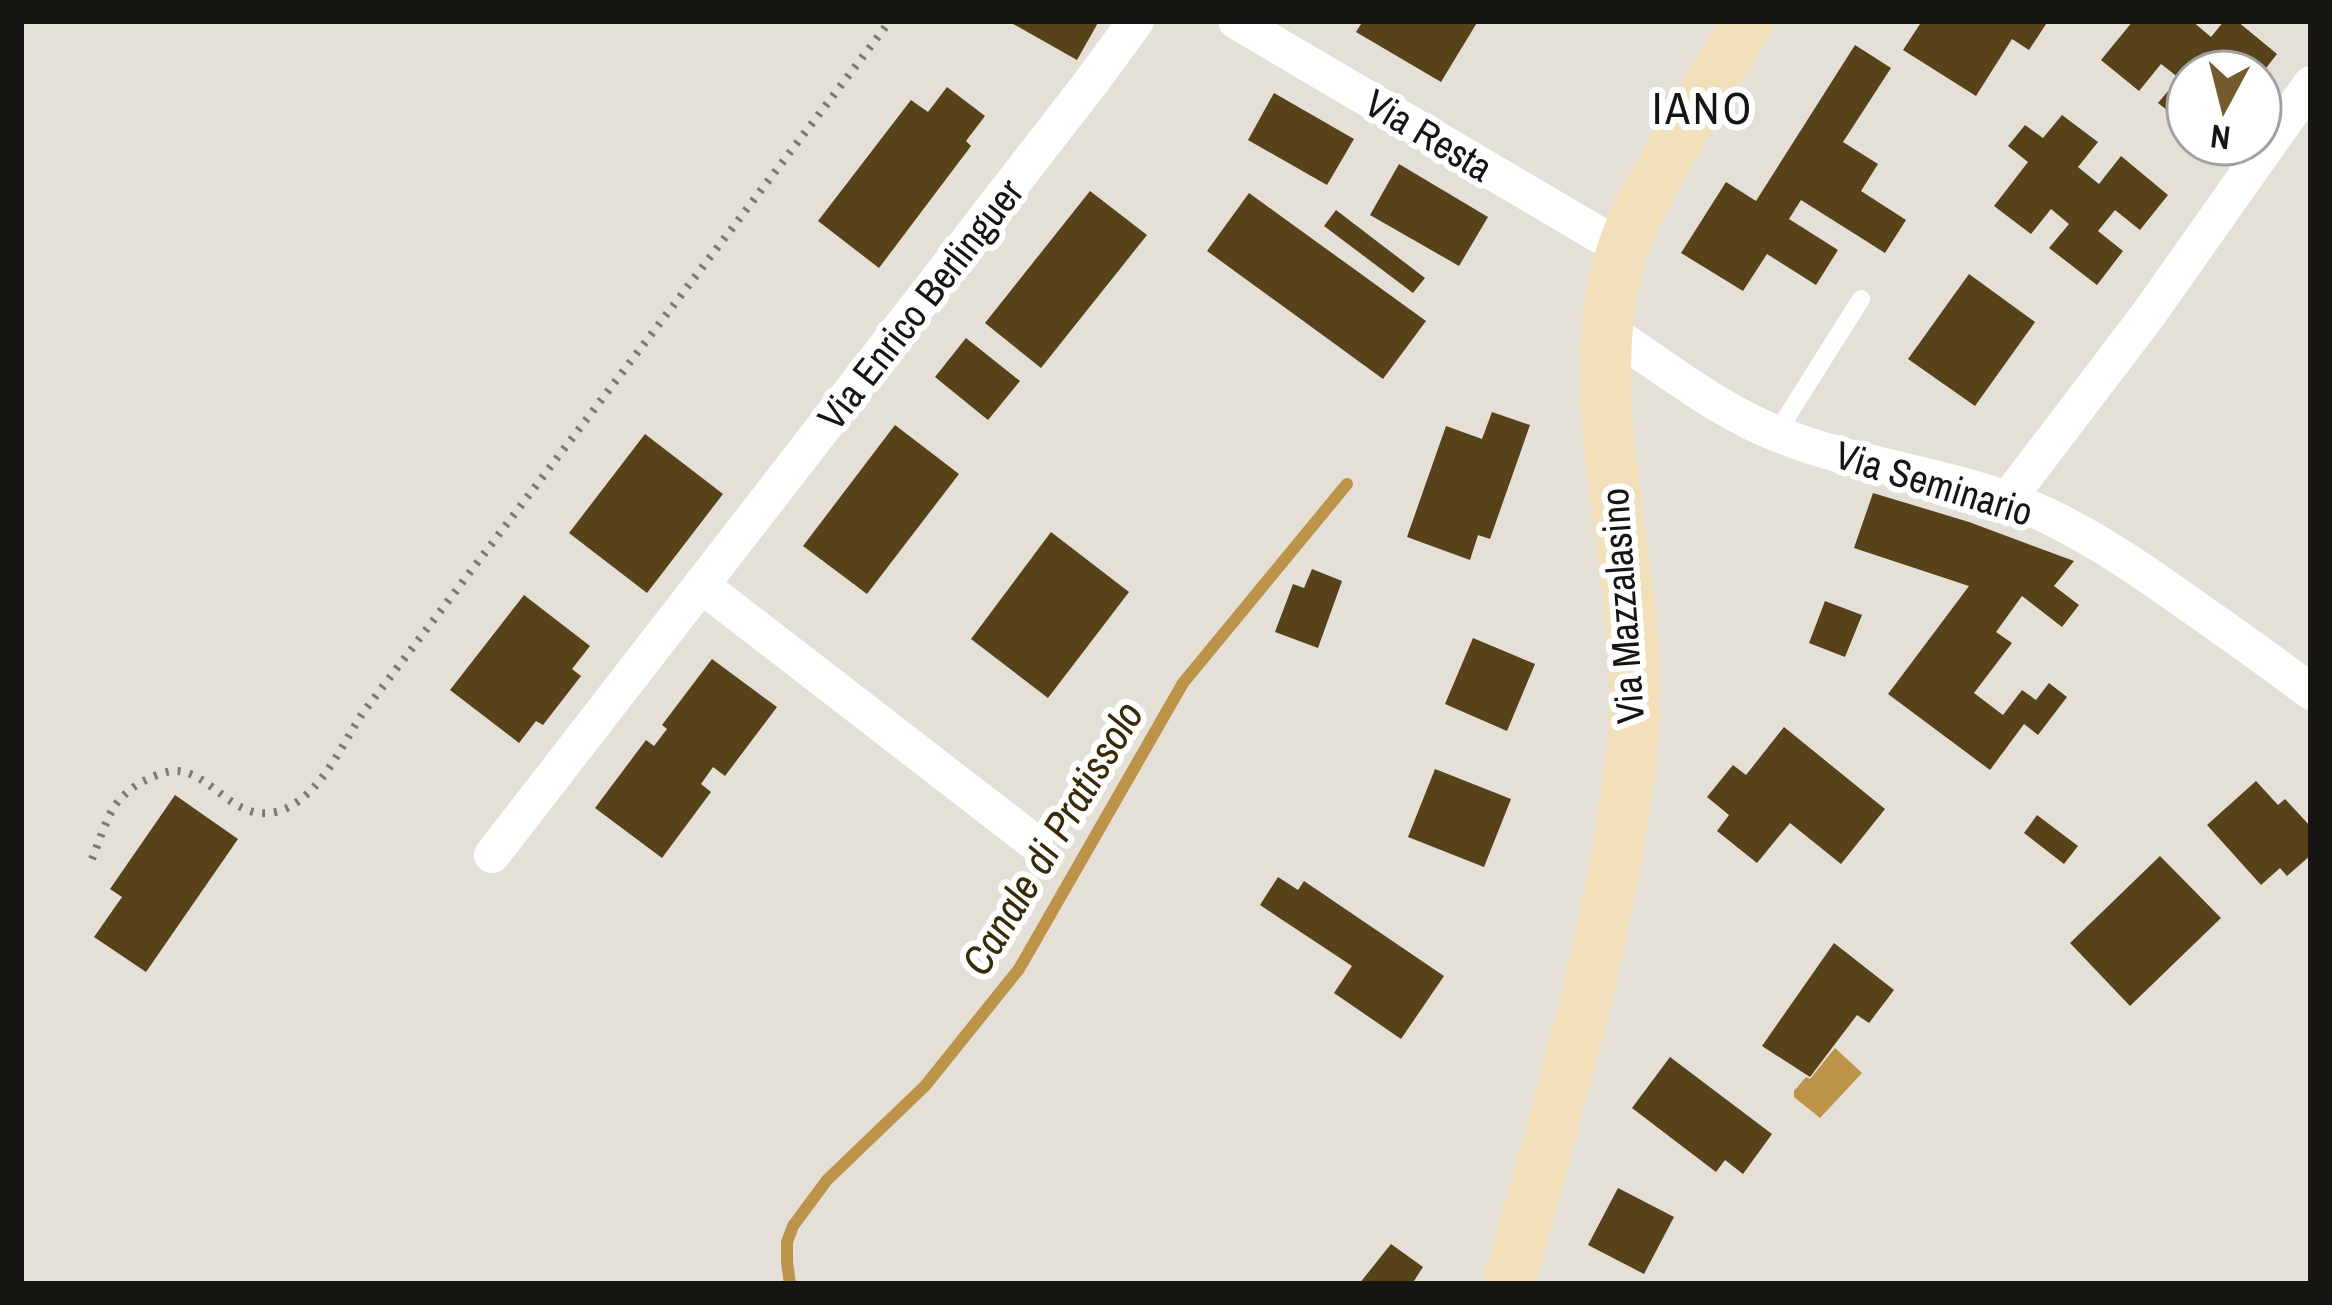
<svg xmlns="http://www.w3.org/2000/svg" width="2332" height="1305" viewBox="0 0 2332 1305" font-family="'Archivo Narrow',sans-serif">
<rect width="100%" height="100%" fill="#e4e0d8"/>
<polygon fill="#bc9348" points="1835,1048 1862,1073 1820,1118 1794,1097 1794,1091 1806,1077 1810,1079"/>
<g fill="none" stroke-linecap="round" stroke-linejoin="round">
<polyline stroke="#bc9348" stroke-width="12" points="790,1284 787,1262 787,1242 793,1226 827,1180 925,1086 1019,969 1183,683 1347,484"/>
</g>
<g fill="#58421a">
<polygon points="1008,21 1099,21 1077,60"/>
<polygon points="1363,21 1478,21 1441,82 1356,32"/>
<polygon points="1922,21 2048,21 2029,50 2012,39 1976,96 1903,50"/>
<polygon points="2133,21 2192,21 2211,37 2224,21 2237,21 2277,54 2263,72 2233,72 2228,68 2224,72 2188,72 2188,127 2158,103 2179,78 2161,64 2139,91 2101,60"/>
<polygon points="1855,45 1891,68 1843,142 1878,164 1861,191 1906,220 1885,253 1801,200 1789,219 1838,250 1816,285 1767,254 1743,291 1681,253 1726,182 1756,201"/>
<polygon points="947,87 985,116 966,141 971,146 879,268 818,221 911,100 928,112"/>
<polygon points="1274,93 1354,139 1327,185 1248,140"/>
<polygon points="2062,115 2098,142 2078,167 2099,184 2121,156 2168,195 2140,230 2115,210 2098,231 2123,251 2097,285 2049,248 2069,224 2051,209 2031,234 1994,206 2028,162 2008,146 2025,125 2043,138"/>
<polygon points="1399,164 1488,217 1459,266 1370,215"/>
<polygon points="1090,191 1147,235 1041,368 985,323"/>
<polygon points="1249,193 1426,321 1383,379 1207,251"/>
<polygon points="1336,210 1425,278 1413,293 1324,226"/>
<polygon points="1969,274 2035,322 1975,406 1908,359"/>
<polygon points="966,338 1020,381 988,420 935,377"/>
<polygon points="1492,412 1530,425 1490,539 1478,535 1470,560 1407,537 1446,426 1482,439"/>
<polygon points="895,425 959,474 867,594 803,546"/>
<polygon points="645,434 723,494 647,593 569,533"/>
<polygon points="1873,493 1969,522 2074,561 2054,586 2079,605 2062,627 2022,596 1996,632 2012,643 1974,693 2003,715 2022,690 2036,700 2049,683 2067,697 2038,735 2024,724 1990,770 1888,694 1969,586 1854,548"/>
<polygon points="1051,532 1129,592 1048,698 971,639"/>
<polygon points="1312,569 1342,581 1318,648 1275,632 1293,584 1304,588"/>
<polygon points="524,595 590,646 572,669 581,676 543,725 536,721 519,743 450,690"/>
<polygon points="1825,601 1862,615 1845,657 1809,643"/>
<polygon points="1473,638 1535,664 1507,731 1445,704"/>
<polygon points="712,659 777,707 725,776 713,767 701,784 711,792 662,858 595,808 646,740 654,746 667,729 662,725"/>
<polygon points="1784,727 1885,809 1841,864 1790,823 1757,863 1717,831 1729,815 1707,797 1733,765 1746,775"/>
<polygon points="1435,769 1511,799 1484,867 1408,837"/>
<polygon points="2256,781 2278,805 2285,799 2311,827 2311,855 2287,876 2280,868 2261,885 2207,825"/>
<polygon points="175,795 238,839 146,972 94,937 122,897 110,889"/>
<polygon points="2037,815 2078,846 2064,864 2024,833"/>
<polygon points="2160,856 2221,918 2130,1006 2070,943"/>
<polygon points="1278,877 1298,890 1304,881 1444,976 1401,1039 1334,993 1352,966 1260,905"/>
<polygon points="1834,943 1894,990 1869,1023 1857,1015 1810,1077 1762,1046"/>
<polygon points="1670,1057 1772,1134 1743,1174 1725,1160 1716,1172 1632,1108"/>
<polygon points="1618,1188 1674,1217 1644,1274 1588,1245"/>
<polygon points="1391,1244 1423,1267 1412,1284 1359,1284"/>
</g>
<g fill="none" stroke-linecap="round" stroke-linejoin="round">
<path stroke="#7c7a74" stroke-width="8" stroke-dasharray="3 9" stroke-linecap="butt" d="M92,859C99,842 105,822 114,807C123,794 136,784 150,778C157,775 169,770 177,771C213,772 238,831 287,808C322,791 342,745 362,714L890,21"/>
<polyline stroke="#fff" stroke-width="18" points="1776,434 1861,299"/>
<g stroke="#fff" stroke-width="36">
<polyline points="1236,21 1623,249"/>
<path d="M1607,330C1660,364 1721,413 1780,435C1868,470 1966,476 2052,518C2101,542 2147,574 2192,606C2232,634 2272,662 2311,692"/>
<polyline points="2008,499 2148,315 2311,84"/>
<polyline points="701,585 1035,843"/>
<polyline points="492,855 1092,81 1136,21"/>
</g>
<path stroke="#f2e0ba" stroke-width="51" d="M1509,1284C1558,1104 1616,923 1633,737C1646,584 1582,426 1615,277C1625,231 1647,193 1670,153C1695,108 1722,65 1749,21"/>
</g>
<g text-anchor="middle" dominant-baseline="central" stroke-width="12" stroke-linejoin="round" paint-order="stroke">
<g font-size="39" fill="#161512" stroke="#fff">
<text transform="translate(1429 135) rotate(31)">Via Resta</text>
<text transform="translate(920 304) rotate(-52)">Via Enrico Berlinguer</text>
<text transform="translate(1934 483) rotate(17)">Via Seminario</text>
<text transform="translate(1622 606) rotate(-94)">Via Mazzalasino</text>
</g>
<g font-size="42" font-style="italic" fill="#3a2906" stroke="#fff">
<text transform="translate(1052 838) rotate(-59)">Canale di Pratissolo</text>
</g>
<g font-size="45" letter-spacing="3" fill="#161512" stroke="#fff">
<text x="1703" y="107">IANO</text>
</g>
</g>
<rect width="2332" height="1305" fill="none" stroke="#161512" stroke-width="48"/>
<g transform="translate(2224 108) rotate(187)"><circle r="57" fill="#ffffff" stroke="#a2a1a0" stroke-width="3"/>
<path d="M0-9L21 45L0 30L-21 45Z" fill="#745a2c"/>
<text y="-18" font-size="33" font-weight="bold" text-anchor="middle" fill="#161512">N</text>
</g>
</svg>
